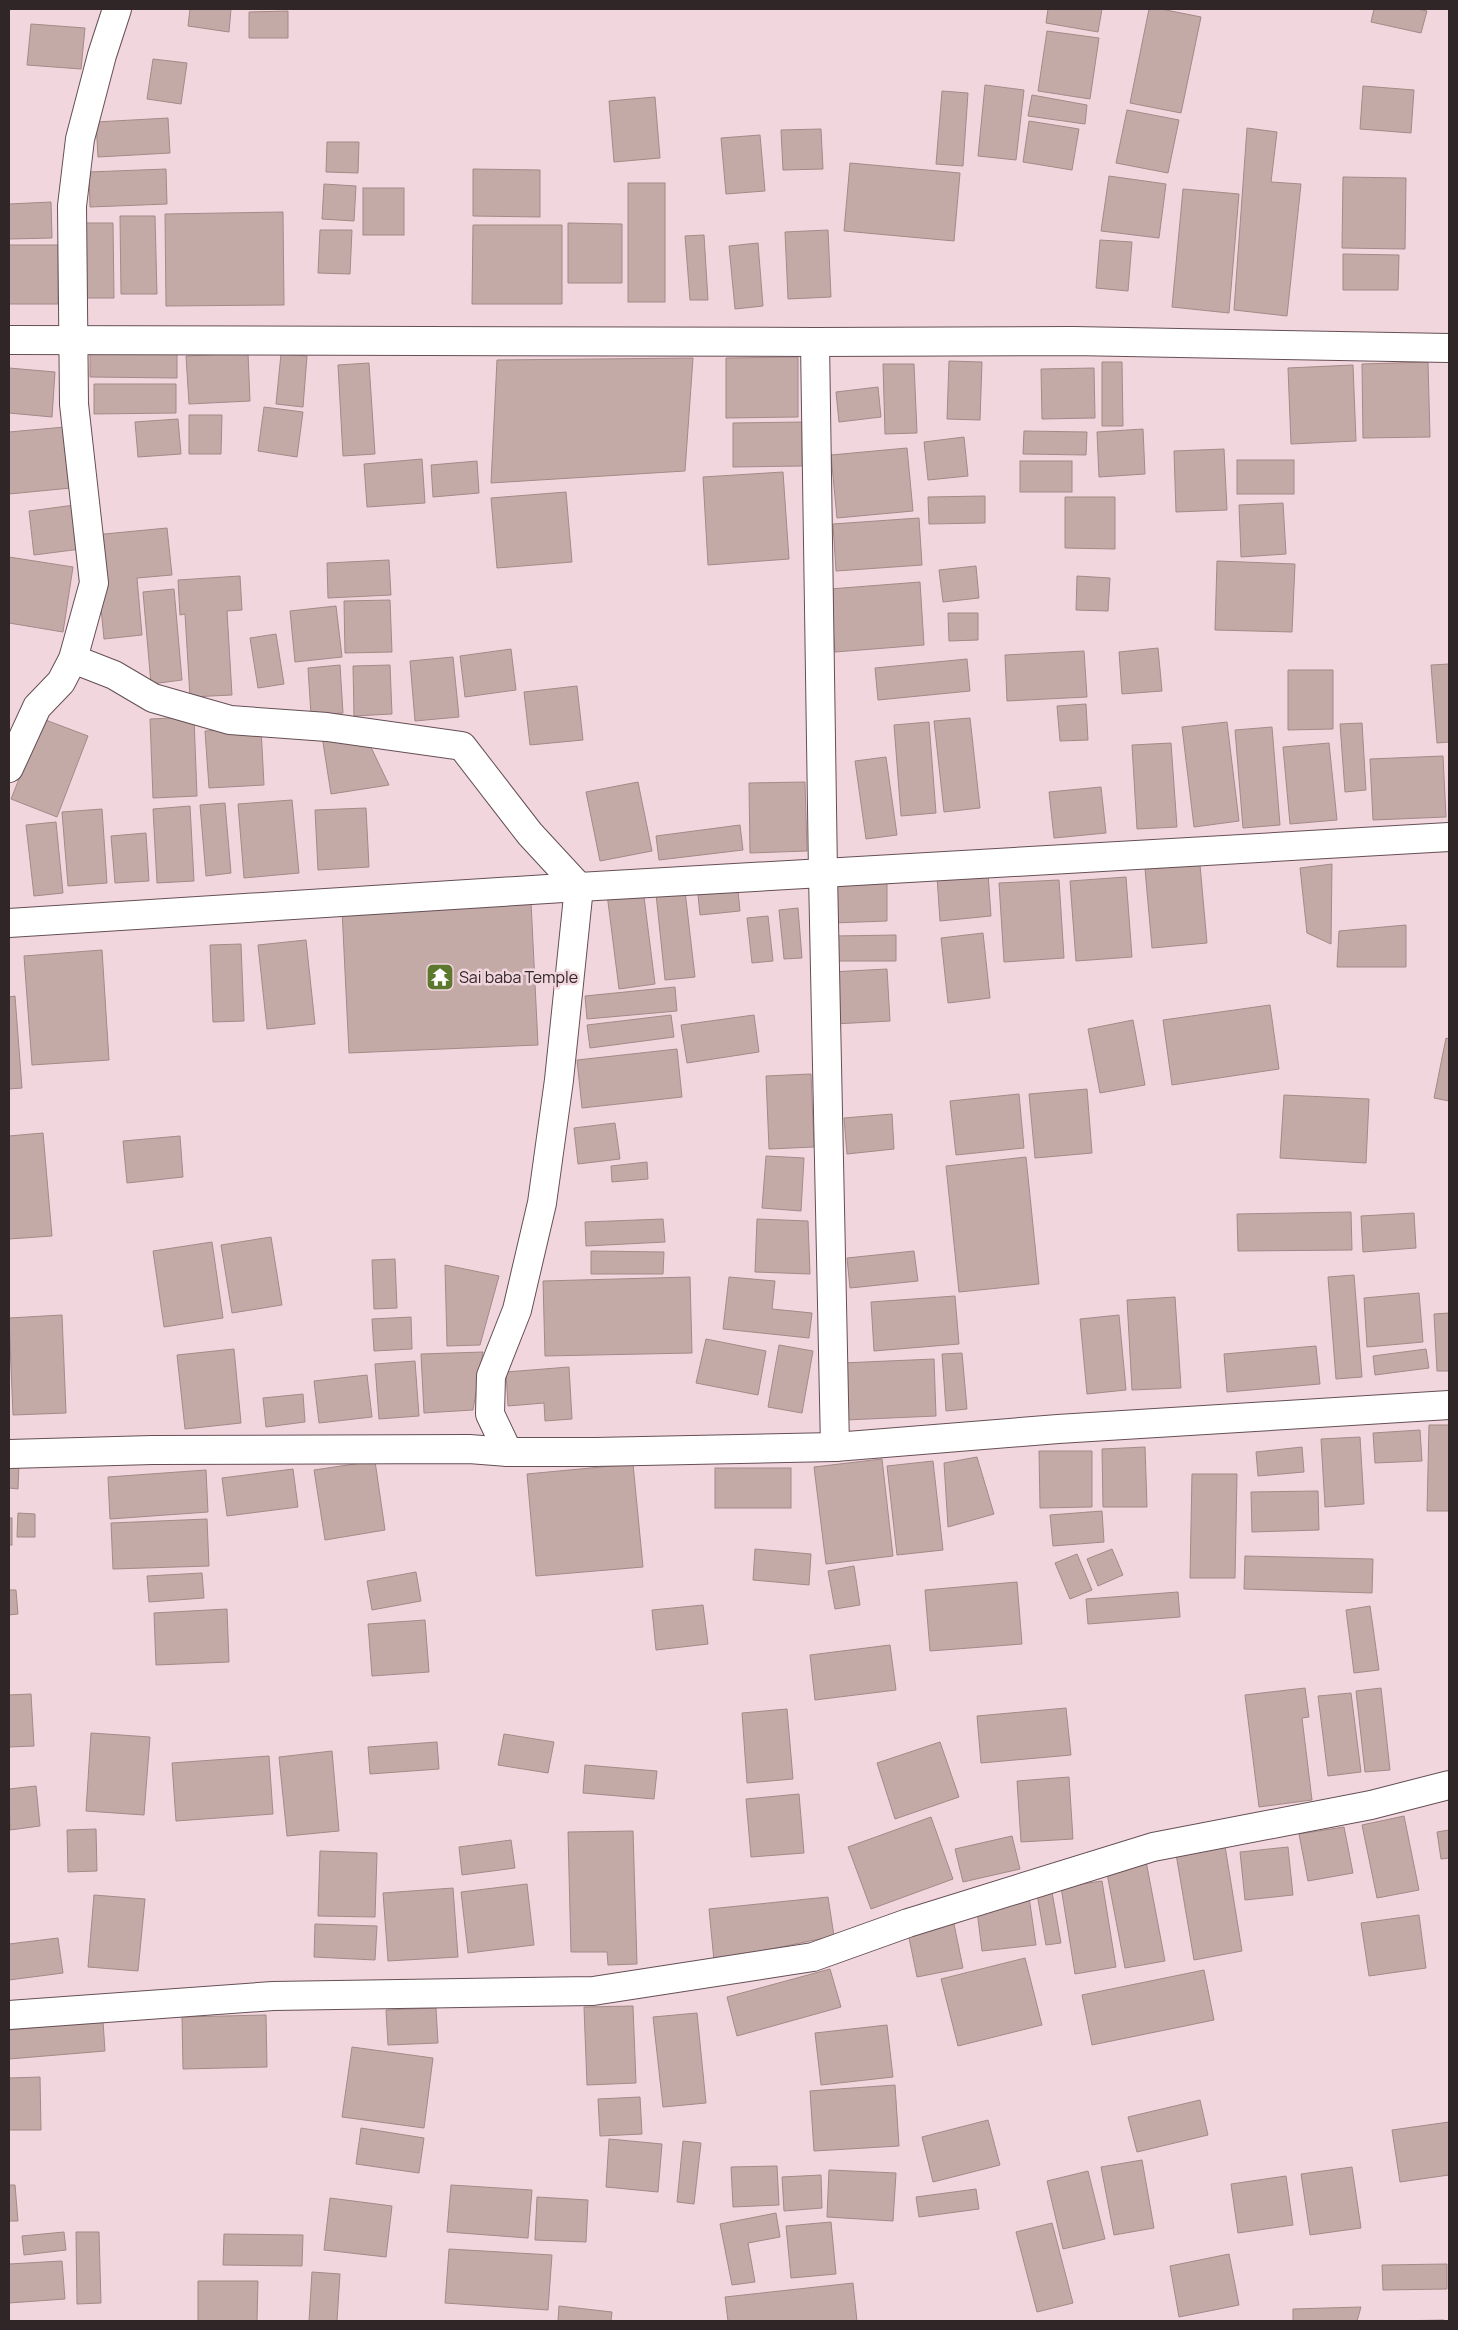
<svg xmlns="http://www.w3.org/2000/svg" width="1458" height="2330" viewBox="0 0 1458 2330" font-family="Manrope,sans-serif">
<rect width="100%" height="100%" fill="#f1d6de"/>
<g fill="#c4aaa7" stroke="#a48a87">
<polygon points="190,9 231,9 229,32 188,26"/>
<polygon points="1048,9 1102,9 1098,32 1046,23"/>
<polygon points="1149,9 1161,9 1201,17 1181,113 1130,103"/>
<polygon points="1374,9 1417,9 1427,11 1421,33 1371,22"/>
<polygon points="288,11 288,38 249,38 249,12"/>
<polygon points="31,24 85,28 81,69 27,65"/>
<polygon points="1047,31 1099,38 1090,99 1038,91"/>
<polygon points="153,59 187,63 181,104 147,99"/>
<polygon points="985,85 1024,90 1016,160 978,156"/>
<polygon points="1363,86 1414,90 1411,133 1360,129"/>
<polygon points="942,91 968,93 963,166 936,164"/>
<polygon points="1032,95 1087,105 1085,124 1028,116"/>
<polygon points="655,97 660,158 614,162 609,101"/>
<polygon points="1127,110 1179,120 1168,173 1116,163"/>
<polygon points="168,118 170,153 98,157 96,122"/>
<polygon points="1029,121 1079,129 1072,170 1023,162"/>
<polygon points="1247,128 1277,132 1271,182 1301,184 1287,316 1234,310"/>
<polygon points="821,129 823,169 783,170 781,130"/>
<polygon points="760,135 765,191 726,194 721,138"/>
<polygon points="327,142 359,142 358,173 326,172"/>
<polygon points="850,163 960,173 954,241 844,231"/>
<polygon points="166,169 167,204 90,207 89,172"/>
<polygon points="473,169 540,170 540,217 473,216"/>
<polygon points="1109,176 1166,184 1159,238 1101,231"/>
<polygon points="1343,177 1406,178 1405,249 1342,248"/>
<rect x="628" y="183" width="37" height="119"/>
<polygon points="324,184 356,186 354,221 322,219"/>
<rect x="363" y="188" width="41" height="47"/>
<polygon points="1183,189 1239,194 1229,313 1172,307"/>
<polygon points="51,202 52,238 9,239 9,204"/>
<polygon points="283,212 284,305 166,306 165,214"/>
<polygon points="120,216 155,216 157,294 121,294"/>
<polygon points="81,223 113,223 114,298 81,298"/>
<polygon points="568,223 622,224 622,283 568,283"/>
<polygon points="473,225 562,225 562,304 472,304"/>
<polygon points="320,230 352,230 350,274 318,273"/>
<polygon points="828,230 831,297 788,299 785,232"/>
<polygon points="704,235 708,300 690,300 685,236"/>
<polygon points="1100,240 1132,242 1128,291 1096,288"/>
<polygon points="758,243 763,306 735,309 729,246"/>
<rect x="9" y="245" width="49" height="59"/>
<polygon points="1343,254 1399,255 1398,290 1343,290"/>
<polygon points="90,351 177,352 177,378 90,377"/>
<polygon points="248,353 250,401 189,404 186,356"/>
<polygon points="281,354 307,356 303,407 276,404"/>
<polygon points="798,357 798,417 726,418 726,358"/>
<polygon points="693,358 685,471 491,483 497,360"/>
<polygon points="949,361 982,362 980,420 947,419"/>
<polygon points="1102,362 1122,362 1123,426 1102,426"/>
<polygon points="1428,362 1430,437 1363,438 1362,364"/>
<polygon points="369,363 375,454 343,456 338,365"/>
<polygon points="883,364 914,364 917,433 885,434"/>
<polygon points="1353,365 1356,441 1291,444 1288,368"/>
<polygon points="9,368 55,372 52,417 9,413"/>
<polygon points="1094,368 1095,418 1042,419 1041,369"/>
<polygon points="94,384 176,384 176,413 94,414"/>
<polygon points="878,387 881,417 839,422 836,392"/>
<polygon points="264,407 303,412 297,457 258,451"/>
<polygon points="189,415 222,415 221,454 189,454"/>
<polygon points="178,419 181,454 138,457 135,422"/>
<polygon points="802,422 802,466 733,467 733,423"/>
<polygon points="65,427 71,488 9,494 9,432"/>
<polygon points="1143,429 1145,474 1099,477 1097,432"/>
<polygon points="1024,431 1087,432 1086,455 1023,454"/>
<polygon points="964,437 968,476 928,480 924,442"/>
<polygon points="907,448 913,511 837,518 831,455"/>
<polygon points="1224,449 1227,510 1176,512 1174,451"/>
<polygon points="422,459 425,503 367,507 364,464"/>
<rect x="1237" y="460" width="57" height="34"/>
<polygon points="477,461 479,493 433,497 431,465"/>
<rect x="1020" y="461" width="52" height="31"/>
<polygon points="783,472 789,559 708,565 703,477"/>
<polygon points="566,492 572,562 497,568 491,498"/>
<polygon points="985,496 985,523 929,524 928,497"/>
<polygon points="1065,497 1115,497 1115,549 1065,548"/>
<polygon points="1283,503 1286,554 1241,557 1239,505"/>
<polygon points="75,505 81,549 34,555 29,511"/>
<polygon points="919,518 922,565 836,571 833,524"/>
<polygon points="167,528 172,575 137,578 142,635 104,639 94,535"/>
<polygon points="9,557 73,567 63,632 9,623"/>
<polygon points="389,560 391,595 328,598 327,563"/>
<polygon points="1217,561 1295,564 1292,632 1215,630"/>
<polygon points="976,566 979,598 943,602 939,570"/>
<polygon points="240,576 242,610 227,611 232,695 190,697 185,614 180,615 178,580"/>
<polygon points="1077,576 1110,578 1108,611 1076,610"/>
<polygon points="920,582 924,645 835,652 830,589"/>
<polygon points="174,589 182,680 151,684 143,592"/>
<polygon points="390,600 392,652 345,653 344,601"/>
<polygon points="336,606 342,657 295,662 290,611"/>
<polygon points="948,613 978,613 978,640 949,641"/>
<polygon points="276,634 284,684 258,688 250,638"/>
<polygon points="1158,648 1162,691 1122,694 1119,652"/>
<polygon points="511,649 516,690 465,697 460,656"/>
<polygon points="1084,651 1087,697 1007,701 1005,655"/>
<polygon points="453,657 459,717 415,721 410,661"/>
<polygon points="967,659 970,691 878,700 875,668"/>
<polygon points="1449,664 1449,742 1437,743 1431,665"/>
<polygon points="340,665 343,713 311,715 308,668"/>
<polygon points="390,665 392,714 354,716 353,666"/>
<polygon points="1288,670 1333,670 1333,729 1288,730"/>
<polygon points="577,686 583,740 530,745 524,692"/>
<polygon points="1086,704 1088,740 1060,741 1057,706"/>
<polygon points="194,717 197,796 153,798 150,719"/>
<polygon points="970,718 980,808 944,812 934,721"/>
<polygon points="43,719 88,736 57,817 11,799"/>
<polygon points="929,722 936,813 901,816 894,725"/>
<polygon points="1227,722 1239,821 1194,827 1182,727"/>
<polygon points="1362,723 1366,790 1345,792 1340,724"/>
<polygon points="1272,727 1280,825 1243,828 1235,730"/>
<polygon points="261,728 264,785 209,788 205,731"/>
<polygon points="322,736 368,741 389,785 331,794"/>
<polygon points="1171,743 1177,827 1137,829 1132,745"/>
<polygon points="1329,743 1337,820 1290,824 1283,747"/>
<polygon points="1443,756 1446,817 1373,820 1370,759"/>
<polygon points="886,757 897,835 866,839 855,761"/>
<polygon points="638,782 652,851 600,861 586,792"/>
<polygon points="805,782 807,851 750,853 749,783"/>
<polygon points="1101,787 1106,833 1054,838 1049,792"/>
<polygon points="292,800 299,873 244,878 238,804"/>
<polygon points="225,803 231,873 206,876 200,805"/>
<polygon points="190,806 194,881 157,883 153,809"/>
<polygon points="366,808 369,867 318,870 315,810"/>
<polygon points="102,809 107,883 68,886 62,812"/>
<polygon points="56,822 63,893 34,896 26,825"/>
<polygon points="740,825 743,850 659,860 656,836"/>
<polygon points="146,833 149,881 115,883 111,836"/>
<polygon points="1332,864 1331,944 1307,933 1300,868"/>
<polygon points="1200,865 1207,943 1152,948 1145,869"/>
<polygon points="988,873 991,916 940,921 937,877"/>
<polygon points="1126,877 1132,957 1076,961 1070,881"/>
<polygon points="887,880 887,921 833,923 832,881"/>
<polygon points="1059,880 1064,958 1004,962 999,883"/>
<polygon points="643,889 655,984 619,989 607,894"/>
<polygon points="685,891 695,977 665,980 656,894"/>
<polygon points="738,891 740,911 700,915 698,895"/>
<polygon points="531,902 538,1045 349,1053 342,910"/>
<polygon points="798,908 802,958 784,959 779,910"/>
<polygon points="768,916 773,961 752,963 747,918"/>
<polygon points="1406,925 1406,967 1337,967 1339,931"/>
<polygon points="983,933 990,998 948,1003 941,938"/>
<polygon points="896,935 896,961 834,961 834,936"/>
<polygon points="306,940 315,1024 267,1029 258,945"/>
<polygon points="241,944 244,1021 213,1022 210,945"/>
<polygon points="102,950 109,1060 32,1065 24,956"/>
<polygon points="887,969 890,1021 834,1024 831,972"/>
<polygon points="675,987 677,1011 587,1019 585,996"/>
<polygon points="15,996 22,1088 9,1089 9,997"/>
<polygon points="1270,1005 1279,1069 1172,1085 1163,1020"/>
<polygon points="671,1015 674,1037 590,1048 587,1025"/>
<polygon points="754,1015 759,1052 687,1063 681,1025"/>
<polygon points="1133,1020 1145,1085 1100,1093 1088,1029"/>
<polygon points="1446,1038 1449,1039 1449,1101 1434,1098"/>
<polygon points="677,1049 682,1097 582,1108 577,1060"/>
<polygon points="811,1074 814,1147 769,1149 766,1076"/>
<polygon points="1087,1089 1092,1153 1035,1158 1029,1094"/>
<polygon points="1019,1094 1024,1148 956,1155 950,1101"/>
<polygon points="1284,1095 1369,1099 1366,1163 1280,1158"/>
<polygon points="892,1114 894,1149 847,1154 844,1118"/>
<polygon points="615,1123 620,1159 578,1164 574,1128"/>
<polygon points="43,1133 52,1236 9,1239 9,1136"/>
<polygon points="180,1136 183,1177 127,1183 123,1141"/>
<polygon points="766,1156 804,1158 801,1211 762,1208"/>
<polygon points="1026,1157 1039,1284 959,1292 946,1166"/>
<polygon points="647,1162 648,1179 612,1182 611,1166"/>
<polygon points="1351,1212 1352,1250 1238,1251 1237,1214"/>
<polygon points="1414,1213 1416,1248 1363,1252 1361,1216"/>
<polygon points="663,1219 665,1242 586,1246 585,1222"/>
<polygon points="757,1219 808,1221 810,1274 755,1272"/>
<polygon points="271,1237 282,1305 232,1313 221,1245"/>
<polygon points="212,1242 223,1318 164,1327 153,1251"/>
<polygon points="591,1251 664,1252 663,1274 591,1274"/>
<polygon points="914,1251 918,1281 850,1288 847,1258"/>
<polygon points="395,1259 397,1308 374,1309 372,1260"/>
<polygon points="445,1265 499,1276 480,1345 447,1346"/>
<polygon points="1354,1275 1362,1377 1336,1379 1328,1277"/>
<polygon points="690,1277 692,1353 545,1356 543,1281"/>
<polygon points="729,1277 775,1281 772,1309 812,1313 809,1338 723,1329"/>
<polygon points="1419,1293 1423,1342 1367,1347 1364,1298"/>
<polygon points="955,1296 959,1344 874,1351 871,1302"/>
<polygon points="1175,1297 1181,1388 1132,1390 1127,1300"/>
<polygon points="1449,1313 1449,1371 1437,1371 1434,1314"/>
<polygon points="62,1315 66,1413 13,1415 9,1318"/>
<polygon points="1119,1315 1126,1390 1087,1394 1080,1319"/>
<polygon points="411,1317 412,1349 374,1351 372,1319"/>
<polygon points="706,1339 766,1351 758,1395 696,1383"/>
<polygon points="779,1345 813,1351 802,1413 768,1407"/>
<polygon points="1316,1346 1320,1384 1227,1392 1224,1354"/>
<polygon points="234,1349 241,1423 185,1429 177,1355"/>
<polygon points="1426,1349 1429,1368 1375,1375 1373,1356"/>
<polygon points="483,1352 473,1410 424,1413 421,1354"/>
<polygon points="962,1353 967,1409 946,1411 942,1354"/>
<polygon points="934,1359 936,1416 845,1420 842,1363"/>
<polygon points="415,1361 419,1416 379,1419 375,1364"/>
<polygon points="569,1367 572,1419 545,1421 544,1403 508,1406 506,1372"/>
<polygon points="367,1375 372,1417 319,1423 314,1381"/>
<polygon points="303,1394 305,1422 266,1427 263,1398"/>
<polygon points="1429,1425 1449,1425 1449,1511 1427,1511"/>
<polygon points="1420,1430 1422,1461 1375,1463 1373,1433"/>
<polygon points="1360,1437 1364,1504 1325,1507 1321,1439"/>
<polygon points="1145,1447 1147,1507 1103,1507 1102,1449"/>
<polygon points="1302,1447 1304,1472 1258,1476 1256,1452"/>
<polygon points="1039,1451 1092,1451 1092,1507 1040,1508"/>
<polygon points="977,1457 994,1514 948,1527 944,1463"/>
<polygon points="882,1459 893,1556 826,1564 814,1467"/>
<polygon points="375,1461 385,1530 325,1540 314,1470"/>
<polygon points="933,1461 943,1550 897,1555 887,1466"/>
<polygon points="9,1463 19,1464 18,1489 9,1488"/>
<polygon points="633,1464 643,1567 536,1576 527,1474"/>
<rect x="715" y="1468" width="76" height="40"/>
<polygon points="293,1469 298,1507 227,1516 222,1478"/>
<polygon points="206,1470 208,1512 110,1519 108,1477"/>
<polygon points="1192,1474 1237,1474 1235,1578 1190,1578"/>
<polygon points="1318,1491 1319,1530 1252,1532 1251,1492"/>
<polygon points="1102,1511 1104,1542 1053,1546 1050,1515"/>
<polygon points="18,1513 35,1514 35,1537 17,1537"/>
<rect x="9" y="1518" width="3" height="27"/>
<polygon points="207,1519 209,1566 113,1569 111,1523"/>
<polygon points="755,1549 811,1554 809,1585 753,1580"/>
<polygon points="1112,1549 1123,1575 1098,1586 1087,1559"/>
<polygon points="1077,1554 1092,1590 1070,1599 1055,1563"/>
<polygon points="1245,1556 1373,1559 1372,1593 1244,1589"/>
<polygon points="854,1566 860,1605 835,1609 828,1571"/>
<polygon points="416,1572 421,1601 372,1610 367,1581"/>
<polygon points="202,1573 204,1598 149,1602 147,1576"/>
<polygon points="1017,1582 1022,1644 930,1651 925,1590"/>
<polygon points="9,1590 16,1590 18,1614 9,1615"/>
<polygon points="1178,1592 1180,1617 1088,1624 1086,1599"/>
<polygon points="703,1605 708,1644 656,1650 652,1610"/>
<polygon points="1370,1606 1379,1670 1354,1673 1346,1610"/>
<polygon points="227,1609 229,1662 156,1665 154,1613"/>
<polygon points="425,1620 429,1672 372,1676 368,1624"/>
<polygon points="890,1645 896,1690 815,1700 810,1655"/>
<polygon points="1305,1688 1309,1717 1302,1718 1312,1800 1259,1807 1245,1695"/>
<polygon points="1381,1688 1390,1770 1365,1772 1356,1691"/>
<polygon points="1351,1693 1361,1772 1328,1776 1318,1696"/>
<polygon points="31,1694 34,1746 9,1747 9,1695"/>
<polygon points="1066,1708 1071,1755 981,1763 977,1716"/>
<polygon points="787,1709 793,1779 747,1783 742,1713"/>
<polygon points="91,1733 150,1737 144,1815 86,1811"/>
<polygon points="504,1734 554,1742 548,1773 498,1765"/>
<polygon points="437,1742 439,1769 370,1774 368,1747"/>
<polygon points="940,1742 959,1797 895,1819 877,1763"/>
<polygon points="332,1751 339,1831 287,1836 279,1757"/>
<polygon points="269,1756 273,1814 176,1821 172,1763"/>
<polygon points="585,1765 657,1771 654,1799 583,1793"/>
<polygon points="1069,1777 1073,1839 1021,1842 1017,1781"/>
<polygon points="36,1786 40,1826 10,1830 9,1789"/>
<polygon points="799,1794 804,1853 751,1857 746,1799"/>
<polygon points="1404,1816 1419,1890 1377,1898 1362,1825"/>
<polygon points="931,1817 953,1879 871,1909 848,1847"/>
<polygon points="1344,1827 1353,1873 1308,1881 1299,1834"/>
<polygon points="96,1829 97,1871 68,1872 67,1830"/>
<polygon points="1449,1830 1449,1858 1441,1859 1437,1832"/>
<polygon points="633,1831 637,1964 608,1965 607,1952 571,1952 568,1832"/>
<polygon points="1012,1836 1020,1869 963,1882 955,1849"/>
<polygon points="511,1840 515,1868 462,1875 459,1847"/>
<polygon points="1225,1846 1242,1951 1194,1960 1176,1854"/>
<polygon points="1288,1847 1293,1895 1245,1900 1240,1852"/>
<polygon points="320,1851 377,1853 375,1917 318,1916"/>
<polygon points="1146,1861 1165,1961 1125,1968 1106,1868"/>
<polygon points="1102,1881 1116,1967 1075,1974 1061,1887"/>
<polygon points="527,1884 534,1945 468,1953 461,1892"/>
<polygon points="453,1888 458,1957 388,1961 383,1893"/>
<polygon points="1052,1892 1061,1943 1046,1945 1037,1894"/>
<polygon points="94,1895 145,1899 138,1971 88,1967"/>
<polygon points="828,1897 834,1936 714,1961 709,1909"/>
<polygon points="1029,1897 1036,1945 982,1951 976,1903"/>
<polygon points="1419,1915 1426,1968 1369,1976 1361,1923"/>
<polygon points="315,1924 377,1926 375,1960 314,1957"/>
<polygon points="954,1924 963,1968 917,1977 908,1933"/>
<polygon points="58,1938 63,1973 9,1980 9,1944"/>
<polygon points="1025,1958 1042,2025 958,2046 941,1979"/>
<polygon points="830,1969 841,2007 737,2036 727,1997"/>
<polygon points="1204,1970 1214,2020 1092,2045 1082,1995"/>
<polygon points="633,2006 636,2083 587,2085 584,2007"/>
<polygon points="436,2008 438,2043 388,2045 386,2010"/>
<polygon points="697,2013 706,2103 663,2107 653,2017"/>
<polygon points="266,2015 267,2067 183,2069 182,2017"/>
<polygon points="103,2021 105,2051 9,2059 9,2030"/>
<polygon points="887,2025 893,2077 821,2085 815,2033"/>
<polygon points="352,2047 433,2058 424,2128 342,2117"/>
<polygon points="40,2077 41,2130 9,2130 9,2078"/>
<polygon points="895,2085 899,2146 814,2151 810,2091"/>
<polygon points="640,2097 642,2134 600,2136 598,2099"/>
<polygon points="1200,2100 1208,2135 1137,2152 1128,2117"/>
<polygon points="988,2120 1000,2165 933,2182 922,2137"/>
<polygon points="1449,2122 1449,2175 1400,2182 1392,2130"/>
<polygon points="361,2128 424,2138 419,2173 356,2164"/>
<polygon points="609,2139 662,2144 658,2192 606,2187"/>
<polygon points="683,2141 701,2143 694,2204 677,2202"/>
<polygon points="1142,2160 1154,2228 1114,2235 1101,2167"/>
<polygon points="777,2166 779,2205 733,2207 731,2167"/>
<polygon points="1352,2167 1361,2228 1310,2235 1301,2174"/>
<polygon points="829,2170 896,2173 893,2221 827,2217"/>
<polygon points="1088,2171 1105,2239 1063,2249 1047,2181"/>
<polygon points="821,2175 822,2208 784,2211 782,2177"/>
<polygon points="1286,2176 1293,2225 1238,2233 1231,2184"/>
<polygon points="9,2185 15,2185 18,2221 9,2221"/>
<polygon points="451,2185 532,2190 528,2238 447,2232"/>
<polygon points="976,2189 979,2209 919,2217 916,2197"/>
<polygon points="537,2197 588,2200 586,2242 535,2240"/>
<polygon points="330,2198 392,2206 386,2257 324,2250"/>
<polygon points="776,2213 780,2237 748,2243 755,2282 732,2285 720,2224"/>
<polygon points="831,2222 836,2274 791,2278 786,2226"/>
<polygon points="1052,2223 1073,2303 1037,2312 1016,2232"/>
<polygon points="64,2232 66,2250 24,2255 22,2236"/>
<polygon points="76,2232 99,2232 101,2303 77,2304"/>
<polygon points="224,2234 303,2235 302,2266 223,2265"/>
<polygon points="449,2249 552,2255 548,2310 445,2303"/>
<polygon points="1229,2254 1239,2305 1179,2317 1170,2266"/>
<polygon points="62,2261 65,2299 9,2303 9,2264"/>
<polygon points="1447,2264 1447,2289 1383,2290 1382,2265"/>
<polygon points="312,2272 340,2274 337,2321 309,2321"/>
<polygon points="198,2281 258,2281 257,2321 198,2321"/>
<polygon points="853,2283 857,2321 728,2321 725,2297"/>
<polygon points="559,2306 612,2312 611,2321 558,2321"/>
<polygon points="1361,2307 1357,2321 1293,2321 1293,2309"/>
<polygon points="1444,2320 1444,2321 1394,2321"/>
</g>
<g fill="none" stroke-linecap="round" stroke-linejoin="round">
<defs>
<g id="minor">
<polyline points="9,340 815,342 1073,341 1449,348"/>
<polyline points="815,342 823,874 835,1447"/>
<polyline points="73,659 114,675 153,698 230,720 327,727 462,746 530,834 579,887 559,1080 542,1203 517,1310 491,1376 490,1414 508,1452"/>
<polyline points="9,768 37,707 61,682 73,659 94,583 74,404 72,206 80,139 102,55 117,9"/>
<polyline points="9,1454 152,1450 469,1449 508,1452 594,1452 835,1447 1058,1429 1449,1405"/>
<polyline points="9,2015 273,1996 593,1991 813,1957 908,1923 1153,1847 1371,1805 1449,1785"/>
</g>
<polyline id="tertiary" points="9,923 579,887 1449,837"/>
</defs>
<use href="#minor" stroke="#654f55" stroke-width="30"/>
<use href="#tertiary" stroke="#654f55" stroke-width="30"/>
<use href="#minor" stroke="#fff" stroke-width="28"/>
<use href="#tertiary" stroke="#fff" stroke-width="28"/>
</g>
<defs>
<symbol id="temple-square" viewBox="-11 -11 22 22"><rect x="-9" y="-9" width="18" height="18" rx="4" fill="#5b782d" stroke="#f1d6de"/><path d="M0-6L5-2H3V0L6.5 2.5H4V6H1.5V3h-3V6H-4V2.5H-6.5L-3 0V-2H-5Z" fill="#fff"/></symbol>
</defs>
<g fill-rule="evenodd">
<use href="#temple-square" x="424" y="961" width="32" height="32"/>
</g>
<g text-anchor="middle" dominant-baseline="central" stroke-width="5" stroke-linejoin="round" paint-order="stroke">
<g font-size="16" fill="#302628" stroke="#f1d6de" text-anchor="start">
<text x="459" y="977">Sai baba Temple</text>
</g>
</g>
<rect width="1458" height="2330" fill="none" stroke="#302628" stroke-width="20"/>
</svg>
